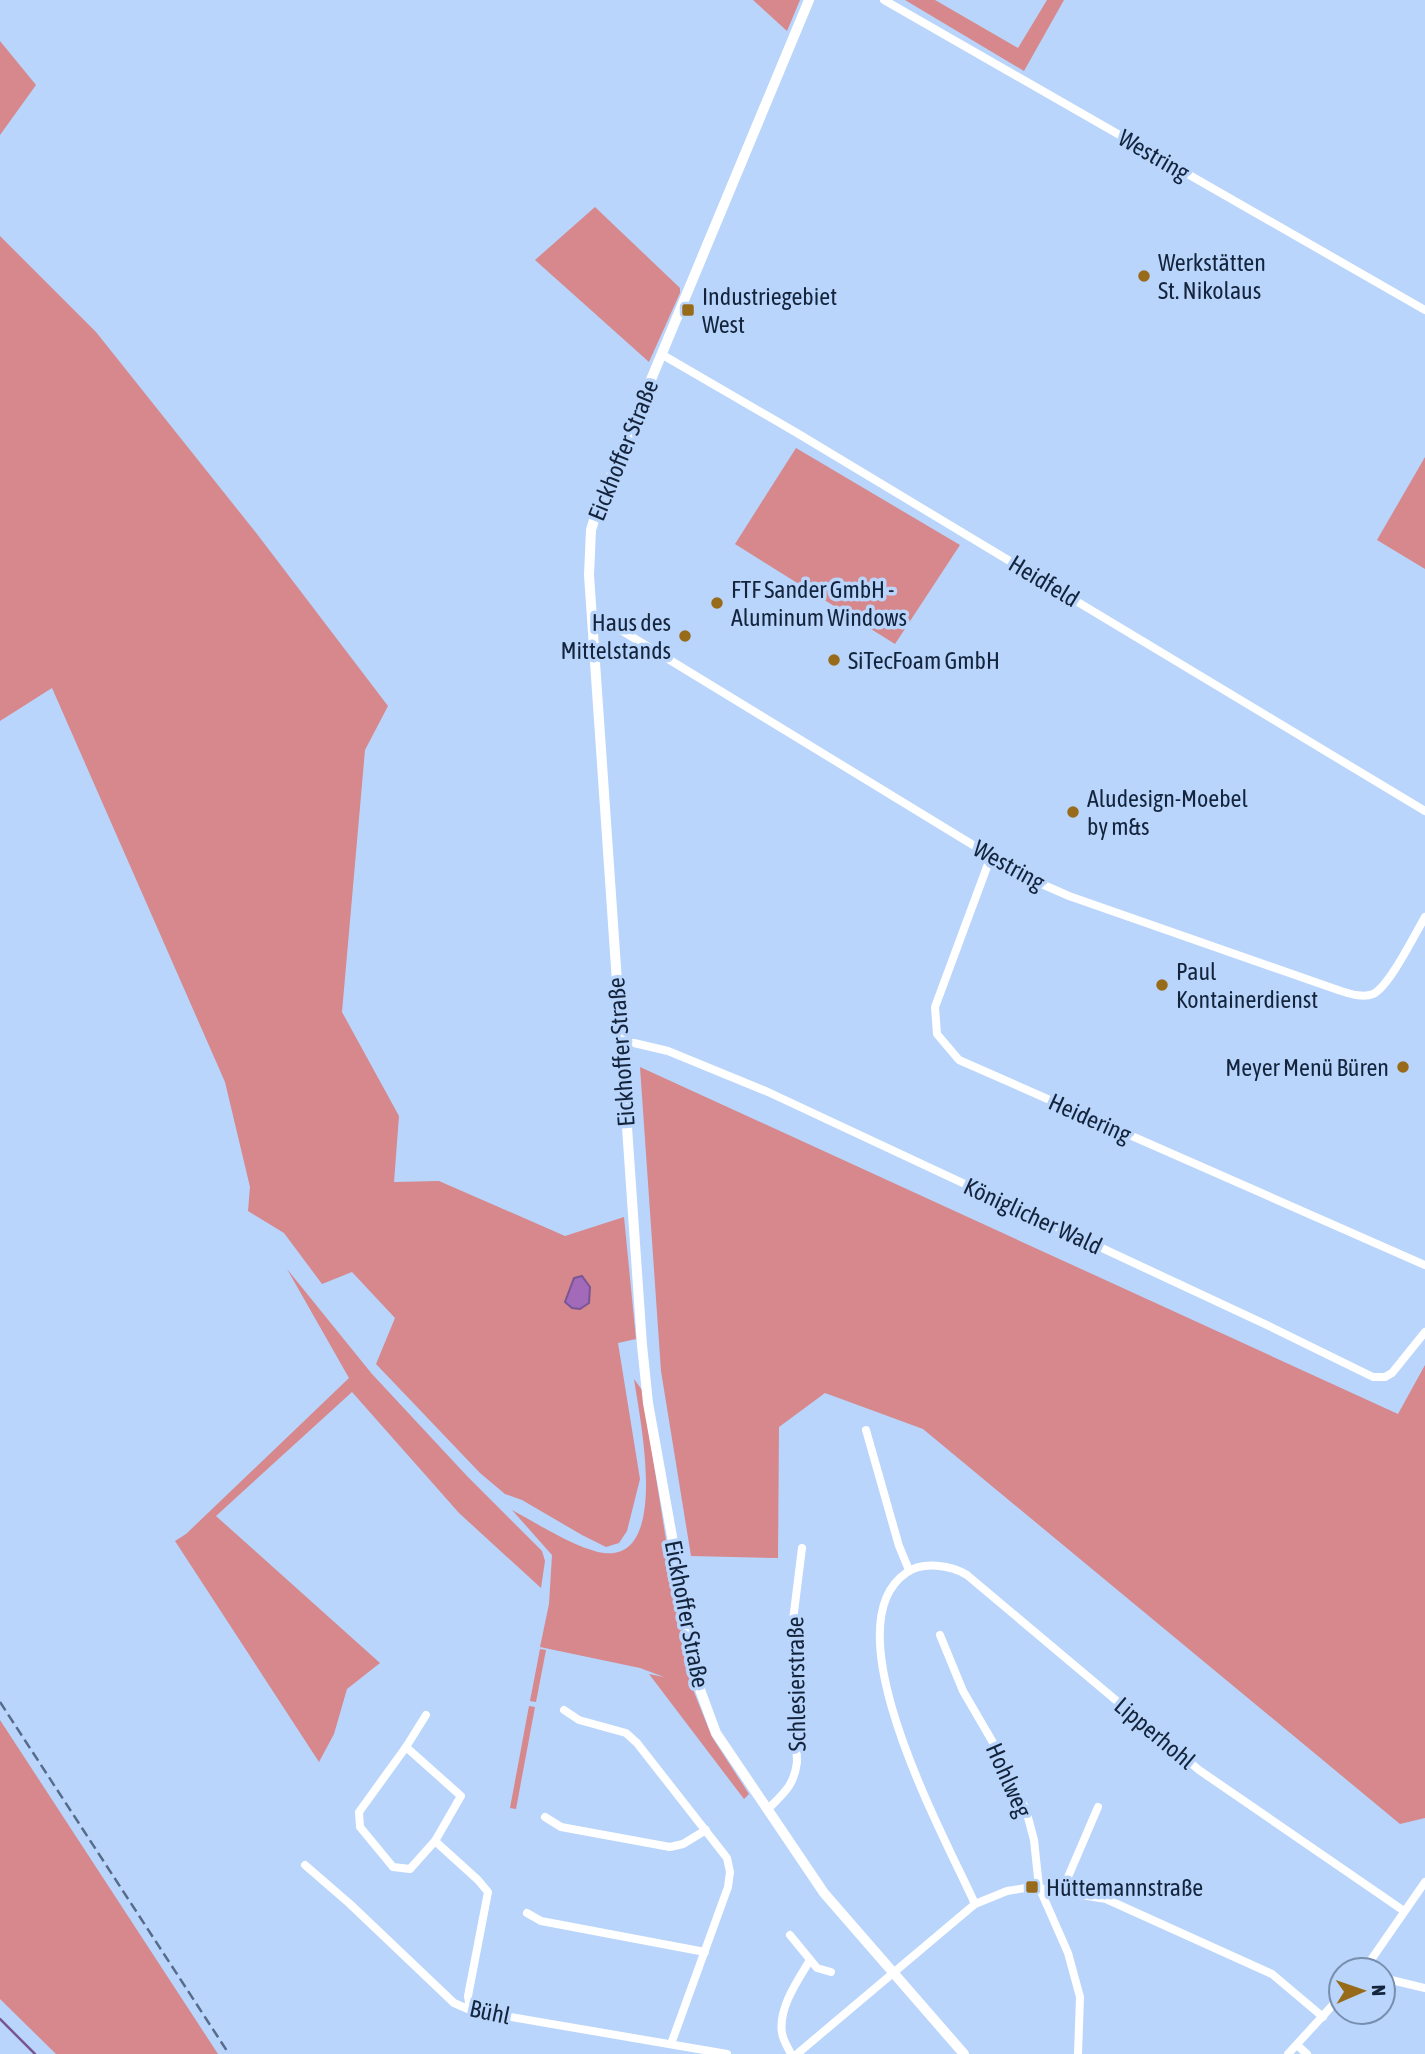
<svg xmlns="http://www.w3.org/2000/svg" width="1425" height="2054" viewBox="0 0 1425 2054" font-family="'Asap Condensed',sans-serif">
<rect width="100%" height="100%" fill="#b9d5fb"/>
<g fill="#d6888c">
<polygon points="753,0 800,0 787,31"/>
<polygon points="905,0 935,0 1018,48 1047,0 1064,0 1024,71"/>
<polygon points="0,41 36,85 0,135"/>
<polygon points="595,207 680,288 680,293 649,362 535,260"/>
<polygon points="0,236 96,332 257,534 388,706 365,750 342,1012 399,1116 394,1182 439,1181 565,1236 624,1217 636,1339 618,1343 640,1479 627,1531 619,1543 606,1547 582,1535 522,1500 505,1494 480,1473 376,1364 395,1318 352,1272 322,1284 284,1233 248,1211 250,1187 225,1082 52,688 0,721"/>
<polygon points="796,448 960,545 895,644 735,544"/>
<polygon points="1425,457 1425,569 1377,540"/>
<polygon points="640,1067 1398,1414 1425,1365 1425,1818 1400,1824 923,1429 825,1393 779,1427 778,1558 691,1556 661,1371"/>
<polygon points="287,1269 372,1374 467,1476 542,1551 545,1561 541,1588 459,1513 352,1392 216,1516 380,1663 347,1689 334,1734 319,1762 175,1541 186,1534 349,1378"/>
<path d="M634,1379L642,1390L666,1540L694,1692L712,1737L749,1794L744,1799L649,1674L664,1677L640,1668L540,1647L549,1604L552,1555L512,1510C536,1523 579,1550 604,1553C671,1561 639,1415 634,1379Z"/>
<polygon points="540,1649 546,1650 536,1702 530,1701"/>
<polygon points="529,1706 535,1707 516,1809 510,1808"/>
<polygon points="0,1720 218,2054 56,2054 0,1999"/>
</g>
<polygon fill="#a36ab9" stroke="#785594" stroke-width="2" points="582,1276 590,1287 589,1303 580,1309 572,1308 565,1302 574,1278"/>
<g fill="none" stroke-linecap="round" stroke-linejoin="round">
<polyline stroke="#785594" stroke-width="2.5" points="0,2019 35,2054"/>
<g stroke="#fff" stroke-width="8">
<polyline points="884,0 1425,310"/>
<polyline points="661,354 797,433 1425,811"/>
<path d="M593,628L619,629L991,856L1037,882L1069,896L1341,991C1351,994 1363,998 1373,994C1389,987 1415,934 1425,917"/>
<polyline points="991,856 935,1007 937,1034 959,1060 1425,1265"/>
<polyline points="621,1042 634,1043 668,1051 768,1092 1271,1327 1373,1377 1385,1377 1392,1373 1425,1332"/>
<polyline points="866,1430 899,1546 909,1570"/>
<polyline points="940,1635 963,1691 995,1746 1026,1810 1034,1840 1039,1887 1068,1953 1080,1997 1078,2054"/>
<polyline points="564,1710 579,1720 626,1733 637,1743 727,1858 730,1872 728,1887 671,2044"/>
<polyline points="406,1747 426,1715"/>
<path d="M767,1810C784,1793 794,1786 797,1762L792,1628L802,1548"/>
<polyline points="545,1817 561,1827 670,1847 683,1844 706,1830"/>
<polyline points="435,1841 410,1869 393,1867 360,1827 359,1812 406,1747 461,1796 435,1841 478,1880 488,1892 468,1996 470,2010"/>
<polyline points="305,1865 350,1904 454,2003 470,2010 727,2054"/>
<polyline points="1062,1891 1098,1807"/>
<path d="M975,1904C946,1839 828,1627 906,1573C922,1561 951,1565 967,1575L1199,1770L1404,1911"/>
<polyline points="527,1913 541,1921 705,1952"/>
<polyline points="790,1935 817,1968 831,1972"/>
<polyline points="1364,1970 1425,1882"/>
<polyline points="1383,1978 1425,1988"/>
<polyline points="1297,2045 1307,2054"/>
<path d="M791,2054C788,2048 783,2040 782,2033C778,2008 798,1980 810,1960"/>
<polyline points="797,2054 975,1904 1007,1891 1032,1887 1106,1899 1272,1974 1323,2017"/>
<polyline points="1288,2054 1341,1996"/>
</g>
<polyline stroke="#fff" stroke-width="10" points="809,0 598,507 591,530 589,575 642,1345 648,1403 699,1687 716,1733 824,1893 964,2054"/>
<polyline stroke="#576c8a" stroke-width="2.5" stroke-dasharray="10 5" stroke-linecap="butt" points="0,1702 229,2054"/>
</g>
<g fill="#986b1a" stroke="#b9d5fb" stroke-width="2.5">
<circle cx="1144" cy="276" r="7"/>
<rect x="681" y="303" width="14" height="14" rx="3.5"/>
<circle cx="717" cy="603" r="7"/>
<circle cx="685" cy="636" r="7"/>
<circle cx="834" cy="660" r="7"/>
<circle cx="1073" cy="812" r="7"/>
<circle cx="1162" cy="985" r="7"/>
<circle cx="1403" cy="1067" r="7"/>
<rect x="1025" y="1880" width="14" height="14" rx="3.5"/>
</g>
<g text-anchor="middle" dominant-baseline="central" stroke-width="7" stroke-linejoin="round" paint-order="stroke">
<g font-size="24" fill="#13243c" stroke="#b9d5fb">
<text transform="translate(1154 155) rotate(30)">Westring</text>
<text transform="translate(623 450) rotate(-68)">Eickhoffer Straße</text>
<text transform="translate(1044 581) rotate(31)">Heidfeld</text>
<text transform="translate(1009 865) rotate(29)">Westring</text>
<text transform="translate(621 1052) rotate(-94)">Eickhoffer Straße</text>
<text transform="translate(1090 1118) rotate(24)">Heidering</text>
<text transform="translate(1033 1216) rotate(25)">Königlicher Wald</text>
<text transform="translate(687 1614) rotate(79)">Eickhoffer Straße</text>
<text transform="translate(796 1684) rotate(-91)">Schlesierstraße</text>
<text transform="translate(1155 1733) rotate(40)">Lipperhohl</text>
<text transform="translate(1009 1780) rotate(66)">Hohlweg</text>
<text transform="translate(490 2012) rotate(12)">Bühl</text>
</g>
<g font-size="24" fill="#13243c" stroke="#b9d5fb" text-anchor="start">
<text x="1158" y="262">Werkstätten<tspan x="1158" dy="28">St. Nikolaus</tspan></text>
<text x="702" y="296">Industriegebiet<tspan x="702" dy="28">West</tspan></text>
<text x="731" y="589">FTF Sander GmbH -<tspan x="731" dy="28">Aluminum Windows</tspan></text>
<text x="671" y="622" text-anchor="end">Haus des<tspan x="671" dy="28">Mittelstands</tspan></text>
<text x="848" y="660">SiTecFoam GmbH</text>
<text x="1087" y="798">Aludesign-Moebel<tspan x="1087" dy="28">by m&amp;s</tspan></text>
<text x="1176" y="971">Paul<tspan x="1176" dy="28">Kontainerdienst</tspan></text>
<text x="1389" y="1067" text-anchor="end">Meyer Menü Büren</text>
<text x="1046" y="1887">Hüttemannstraße</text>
</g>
</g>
<g transform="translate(1362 1991) rotate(88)"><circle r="33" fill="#b9d5fb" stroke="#778eaf" stroke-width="2"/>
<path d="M0-5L12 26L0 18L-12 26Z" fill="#986b1a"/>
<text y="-10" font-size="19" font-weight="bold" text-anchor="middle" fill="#13243c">N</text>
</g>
</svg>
